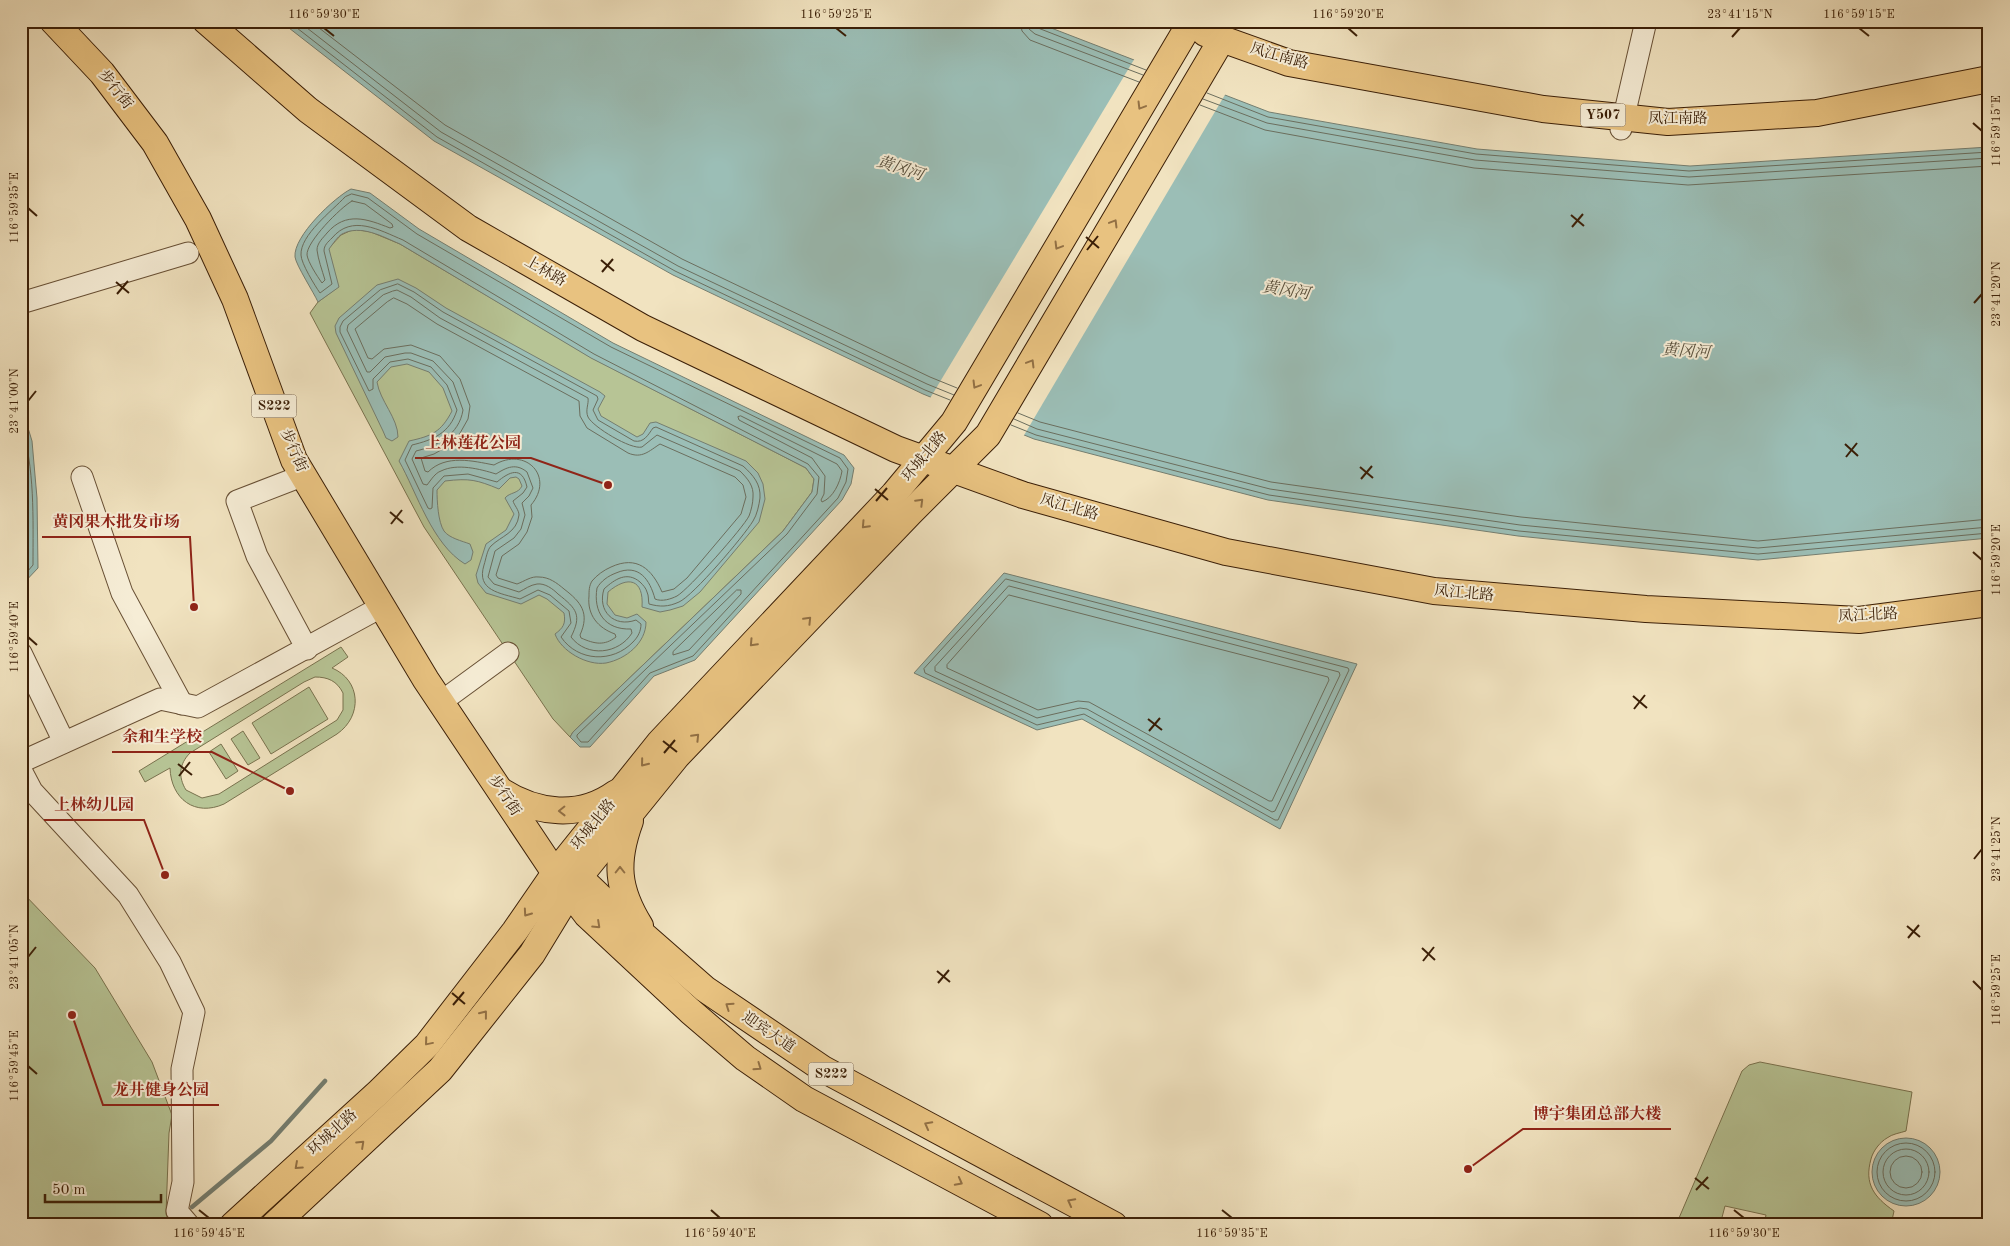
<svg xmlns="http://www.w3.org/2000/svg" width="2010" height="1246" viewBox="0 0 2010 1246" font-family="'Old Standard TT','Noto Serif SC',serif">
<rect width="100%" height="100%" fill="#f1e3c0"/>
<filter id="stains"><feTurbulence type="fractalNoise" baseFrequency=".004" numOctaves="4"/><feColorMatrix values="0 0 0 0 .2 0 0 0 0 .09 0 0 0 0 .02 0 0 0 .5 -.17"/></filter>
<radialGradient id="worn" r=".72"><stop offset=".6" stop-color="#630" stop-opacity="0"/><stop offset="1" stop-color="#630" stop-opacity=".3"/></radialGradient>
<g fill="#b7c495" stroke="#79724e" fill-rule="evenodd">
<polygon points="354,229 371,232 400,244 592,358 806,468 814,479 812,492 783,531 573,732 570,737 553,719 424,527 310,313 318,302 338,287 328,249 341,235"/>
<path d="M341,647L348,657L332,668C361,680 363,716 337,734L224,804C195,817 171,799 170,768L145,782L139,771ZM315,677C328,677 337,681 343,693V710L337,720L219,794L202,798L186,790C178,777 179,764 190,753L304,682Z"/>
<polygon points="309,687 328,719 271,754 252,723"/>
<polygon points="243,731 260,758 248,765 231,739"/>
<polygon points="221,744 238,771 226,779 209,752"/>
<polygon points="21,891 95,968 152,1062 172,1115 169,1133 166,1214 170,1225 21,1225"/>
<path d="M1760,1062L1912,1092L1906,1131C1900,1133 1892,1134 1887,1138C1880,1142 1873,1151 1871,1159C1864,1184 1874,1197 1894,1211L1891,1225H1764L1766,1215L1725,1206L1720,1225H1676L1742,1071L1749,1065Z"/>
</g>
<g fill="#9bbeb6" stroke="#757e70">
<polygon points="280,21 1033,21 1269,112 1477,149 1690,166 1989,147 1989,538 1758,560 1518,536 1268,500 1034,439 923,394 673,275 434,141"/>
<path d="M351,189L370,193L419,229L613,343L844,455L854,468L851,484L842,500L695,660L654,676L590,747H580L570,737L573,732L783,531L812,492L814,479L806,468L591,358L400,244C383,237 361,224 342,234C337,237 333,244 329,249L339,287L318,302C314,293 296,265 295,257C293,236 335,197 351,189Z"/>
<path d="M398,279L416,288L446,308L600,392L605,396L598,409L601,416L637,437L643,434L650,423L656,422L746,461L758,473L763,484L765,499L759,522L700,592L683,606L670,610L660,612L642,607C644,579 628,575 608,592L607,604L615,615L627,618L637,614L646,622C646,643 626,659 606,663C587,666 561,651 555,634C563,628 566,624 564,613L547,599L539,595L521,604L486,593L478,583L476,575L486,544L506,530L514,514L505,498C510,492 518,494 522,486L519,479L516,477L510,478L499,489C477,480 470,478 445,481L437,490C437,501 438,522 444,531C449,538 462,541 470,544L473,552L471,560L465,564C432,544 417,493 399,461L409,441C432,436 441,432 452,411L443,388L429,372L407,364L391,367L377,382C380,401 398,418 398,437L392,441L386,438L383,431L336,333L335,326L339,318L377,285Z"/>
<polygon points="21,405 32,441 37,498 38,568 21,586"/>
<polygon points="1004,573 1357,664 1280,829 1082,719 1037,730 914,673"/>
<circle cx="1906" cy="1172" r="34"/>
</g>
<polygon fill="#f1e3c0" points="1135,58 1226,93 1023,437 929,400"/>
<g fill="none" stroke-linecap="round" stroke-linejoin="round">
<g stroke="#6b6e5e" stroke-width="1">
<polyline points="288,21 437,137 675,271 925,390 950,400"/>
<polyline points="298,21 441,132 678,266 927,384 954,395"/>
<polyline points="310,21 445,125 682,259 930,377 957,388"/>
<polyline points="1020,21 1022,31 1030,40 1139,82"/>
<polyline points="1028,21 1029,29 1035,34 1143,75"/>
<polyline points="1034,21 1038,28 1146,70"/>
<polyline points="1207,93 1268,117 1476,154 1689,171 1989,152"/>
<polyline points="1203,99 1267,123 1475,160 1689,177 1989,158"/>
<polyline points="1200,105 1265,130 1474,168 1688,185 1989,166"/>
<path d="M352,194L368,198L417,234L611,347L840,458L848,469L846,482L838,498L693,656L650,673L588,742H581L577,737V735L787,534L817,494L819,477L808,464L594,354L403,240C379,230 352,214 332,238C328,242 324,245 324,251L332,284L320,293C315,286 301,263 301,255C300,235 332,211 345,197Z"/>
<path d="M352,201L365,204L392,224L393,227L390,228C367,219 346,211 327,233C323,238 317,243 317,250C318,259 322,270 325,280L322,283C317,276 308,262 307,255C306,242 341,207 352,201Z"/>
<path d="M398,284L414,292L443,312L597,396L598,399L593,410L598,420L634,441C644,443 648,435 653,428L656,427L743,466C753,475 761,484 760,498C759,505 757,515 753,521C744,536 693,596 679,602C668,607 660,607 649,604C648,600 649,596 647,592C646,588 643,585 640,582C627,571 615,579 604,589C597,611 614,628 636,620L641,624C641,631 638,637 633,642C613,663 578,662 561,637L571,623L569,611L550,595L538,590L520,599C500,593 476,591 484,565C486,559 487,550 491,546C501,536 517,533 519,515C519,510 514,505 513,501L523,493L527,487C522,465 509,472 497,482L468,474L444,476L433,488L432,508L430,509L428,508L405,460L412,445C433,440 450,433 457,410L447,385L431,367L408,359L390,362L373,379V389L369,391L340,332V327L343,321L380,290Z"/>
<path d="M393,291L397,290L411,297L440,318L588,398C589,404 585,410 588,417C593,427 631,450 642,447L657,435L740,471C748,479 754,486 753,497C753,503 751,511 749,516C743,528 689,589 677,596C671,599 662,602 655,599C650,580 639,563 616,573C608,576 601,581 597,588C593,612 605,630 631,629L632,633C619,654 587,658 571,637C582,615 577,609 558,594C553,589 545,583 537,584C530,585 525,589 519,592L494,584L488,577L495,551L514,538L521,529L525,515L522,503L529,496L533,488L527,472C516,463 507,467 496,474C480,469 457,463 441,471C435,473 431,480 427,485L423,484L412,459L416,451C437,446 459,435 463,410L453,382L433,361L411,353H405L385,357L370,372H367L347,330L348,325L383,295Z"/>
<path d="M394,298L407,304L437,324L579,401L580,416L587,428L628,453C642,459 649,451 660,444L735,477L743,485L746,497L741,514L687,578L674,589L662,592C652,569 637,555 611,567C604,570 597,575 592,581C589,586 589,591 589,596C587,615 598,628 615,634L616,637C604,646 595,644 581,638L580,635C590,613 581,602 564,589C557,583 549,577 539,577C531,576 525,581 517,584L498,578L496,575L502,556L519,544L527,532L532,517L531,505C555,477 526,446 494,465C473,461 446,454 428,472L425,471L421,458L434,454L455,442L468,419L470,406L460,379L440,356L411,345L384,349L372,359L368,358L355,329L387,302Z"/>
<polyline points="1018,413 1040,422 1271,482 1521,517 1758,541 1989,519"/>
<path d="M741,416L837,464L842,471C840,483 833,498 822,502L821,500L824,494L825,476L812,458L739,420L738,417Z"/>
<polyline points="1014,419 1037,429 1270,489 1520,525 1758,548 1989,527"/>
<path d="M21,423C35,468 33,518 33,565L21,579"/>
<polyline points="1011,425 1036,435 1269,495 1519,531 1758,554 1989,533"/>
<polyline points="21,448 26,499 27,562 21,570"/>
<polygon points="1006,579 1348,668 1349,670 1278,820 1275,820 1084,714 1037,725 925,673 924,669"/>
<polygon points="1009,586 1339,672 1340,675 1275,811 1272,812 1087,709 1080,708 1037,718 935,671 935,667"/>
<polygon points="737,590 741,590 741,594 689,650 673,655 673,652"/>
<polygon points="1009,595 1328,677 1329,680 1272,801 1269,801 1089,702 1078,701 1038,710 947,668 947,665"/>
<circle cx="1906" cy="1172" r="29"/>
<circle cx="1906" cy="1172" r="23"/>
<circle cx="1906" cy="1172" r="16"/>
</g>
<polyline stroke="#757e70" stroke-width="4.5" points="192,1207 271,1141 325,1081"/>
<defs>
<g id="minor">
<polyline points="1621,129 1646,21"/>
<polyline points="21,303 188,253"/>
<polyline points="82,477 122,593 182,704"/>
<polyline points="294,479 237,501 257,556 307,649"/>
<polyline points="21,653 64,742"/>
<polyline points="445,699 508,653"/>
<polyline points="21,762 160,699 198,707 370,613"/>
<polyline points="21,770 32,791 128,895 170,962 194,1012 182,1069 183,1182 177,1211 189,1225"/>
</g>
<g id="major">
<polyline points="53,21 102,73 155,143 198,219 235,299 294,460 426,680 555,873 587,915 690,1011 745,1058 804,1099 1040,1225"/>
<polyline points="206,21 308,110 468,228 643,328 896,449 1023,495 1226,552 1434,591 1646,609 1859,620 1989,603"/>
<polyline points="1205,33 1289,63 1543,109 1668,122 1817,113 1989,79"/>
<path d="M501,791C537,814 580,819 616,793"/>
<path d="M630,821C615,862 617,889 640,926"/>
<polyline points="579,877 599,896 705,989 823,1069 1114,1225"/>
<polyline points="233,1225 380,1091 427,1045 515,931 555,873 660,742 894,494 954,422 1188,27"/>
<polyline points="274,1225 440,1070 532,954 579,877 677,756 911,512 988,435 1222,39"/>
</g>
</defs>
<use href="#minor" stroke="#685035" stroke-width="23"/>
<use href="#major" stroke="#3b1f07" stroke-width="28"/>
<use href="#minor" stroke="#f6edd6" stroke-width="21"/>
<use href="#major" stroke="#e8c280" stroke-width="26"/>
</g>
<defs><path id="oneway-chevron" d="M-2-3.5L2.5 0L-2 3.5" fill="none" stroke-width="1.6" stroke-linecap="round" stroke-linejoin="round" transform="scale(1.25)"/></defs>
<g stroke="#927044">
<use href="#oneway-chevron" transform="translate(1141 106) rotate(121)"/>
<use href="#oneway-chevron" transform="translate(1114 223) rotate(-59)"/>
<use href="#oneway-chevron" transform="translate(1058 246) rotate(121)"/>
<use href="#oneway-chevron" transform="translate(1031 363) rotate(-59)"/>
<use href="#oneway-chevron" transform="translate(976 385) rotate(121)"/>
<use href="#oneway-chevron" transform="translate(920 502) rotate(-45)"/>
<use href="#oneway-chevron" transform="translate(865 525) rotate(133)"/>
<use href="#oneway-chevron" transform="translate(808 620) rotate(-46)"/>
<use href="#oneway-chevron" transform="translate(753 643) rotate(133)"/>
<use href="#oneway-chevron" transform="translate(696 737) rotate(-46)"/>
<use href="#oneway-chevron" transform="translate(644 763) rotate(129)"/>
<use href="#oneway-chevron" transform="translate(562 811) rotate(179)"/>
<use href="#oneway-chevron" transform="translate(620 870) rotate(-90)"/>
<use href="#oneway-chevron" transform="translate(527 913) rotate(125)"/>
<use href="#oneway-chevron" transform="translate(597 925) rotate(43)"/>
<use href="#oneway-chevron" transform="translate(729 1006) rotate(-145)"/>
<use href="#oneway-chevron" transform="translate(484 1014) rotate(-52)"/>
<use href="#oneway-chevron" transform="translate(428 1042) rotate(130)"/>
<use href="#oneway-chevron" transform="translate(758 1067) rotate(35)"/>
<use href="#oneway-chevron" transform="translate(928 1125) rotate(-152)"/>
<use href="#oneway-chevron" transform="translate(361 1144) rotate(-43)"/>
<use href="#oneway-chevron" transform="translate(298 1166) rotate(138)"/>
<use href="#oneway-chevron" transform="translate(959 1182) rotate(28)"/>
<use href="#oneway-chevron" transform="translate(1071 1202) rotate(-152)"/>
</g>
<path fill="none" stroke="#3b1f07" stroke-width="2" d="M324,28L334,36M836,28L846,36M1348,28L1357,36M1859,28L1869,36M1732,37L1740,28M1973,123L1982,131M28,208L37,216M1571,215L1584,226M1572,227L1583,214M1086,237L1099,248M1087,250L1098,236M601,260L614,271M602,272L613,259M116,282L129,293M117,294L128,281M1974,303L1982,294M28,401L36,391M1845,444L1858,456M1846,457L1857,443M1360,467L1373,478M1361,479L1372,466M875,489L888,500M876,501L887,488M390,512L403,523M391,524L402,510M1973,552L1982,560M28,637L37,645M1633,696L1647,708M1634,709L1645,695M1148,719L1162,730M1149,731L1160,718M663,741L677,752M664,753L675,740M178,764L192,775M179,776L190,762M1974,859L1982,849M1907,926L1920,937M1908,938L1919,925M1422,948L1435,960M28,957L36,947M1423,961L1434,947M937,971L950,982M1973,981L1982,990M938,983L949,970M452,993L465,1004M453,1005L464,992M28,1066L37,1074M1695,1178L1709,1189M1696,1190L1708,1177M199,1210L209,1218M711,1210L720,1218M1222,1210L1232,1218M1734,1210L1744,1218"/>
<g text-anchor="middle" dominant-baseline="central" stroke-width="4" stroke-linejoin="round" paint-order="stroke">
<g fill="#f6edd6" stroke="#735d45" stroke-width="1">
<rect x="1580.5" y="103.5" width="45" height="23" rx="4"/>
<rect x="251.5" y="394.5" width="45" height="23" rx="4"/>
<rect x="808.5" y="1062.5" width="45" height="23" rx="4"/>
</g>
<g font-size="14" font-weight="bold" fill="#3b1f07">
<text x="1603" y="115">Y507</text>
<text x="274" y="406">S222</text>
<text x="831" y="1074">S222</text>
</g>
<g font-size="15" fill="#3b1f07" stroke="#f6edd6">
<text transform="translate(1279 57) rotate(16)">凤江南路</text>
<text transform="translate(115 90) rotate(52)">步行街</text>
<text x="1678" y="119">凤江南路</text>
<text transform="translate(545 272) rotate(30)">上林路</text>
<text transform="translate(293 451) rotate(66)">步行街</text>
<text transform="translate(925 457) rotate(-50)">环城北路</text>
<text transform="translate(1069 508) rotate(16)">凤江北路</text>
<text transform="translate(1464 594) rotate(5)">凤江北路</text>
<text transform="translate(1868 616) rotate(-3)">凤江北路</text>
<text transform="translate(504 796) rotate(56)">步行街</text>
<text transform="translate(594 825) rotate(-51)">环城北路</text>
<text transform="translate(768 1033) rotate(34)">迎宾大道</text>
<text transform="translate(333 1133) rotate(-42)">环城北路</text>
</g>
<g font-size="16" font-style="italic" fill="#584f3c" stroke="#f6edd6">
<text transform="translate(900 169) rotate(18)">黄冈河</text>
<text transform="translate(1286 291) rotate(9)">黄冈河</text>
<text transform="translate(1686 352) rotate(4)">黄冈河</text>
</g>
</g>
<path fill="none" stroke="#8f2418" stroke-width="2" d="M608 485L531 458H415M194 607L190 537H42M290 791L212 752H112M165 875L144 820H44M72 1015L103 1105H219M1468 1169L1523 1129H1671"/>
<g fill="#8f2418" stroke="#f6edd6" stroke-width="2">
<circle cx="608" cy="485" r="5"/>
<circle cx="194" cy="607" r="5"/>
<circle cx="290" cy="791" r="5"/>
<circle cx="165" cy="875" r="5"/>
<circle cx="72" cy="1015" r="5"/>
<circle cx="1468" cy="1169" r="5"/>
</g>
<g font-size="16" text-anchor="middle" font-weight="bold" fill="#8f2418" stroke="#f6edd6" stroke-width="4" stroke-linejoin="round" paint-order="stroke">
<text x="473" y="448">上林莲花公园</text>
<text x="116" y="527">黄冈果木批发市场</text>
<text x="162" y="742">余和生学校</text>
<text x="94" y="810">上林幼儿园</text>
<text x="161" y="1095">龙井健身公园</text>
<text x="1597" y="1119">博宇集团总部大楼</text>
</g>
<rect width="2010" height="1246" fill="none" stroke="#f1e3c0" stroke-width="55"/>
<path d="M45 1194v8h116v-8" fill="none" stroke="#3b1f07" stroke-width="2.5"/>
<text x="52" y="1194" font-size="15" fill="#3b1f07" stroke="#f6edd6" stroke-width="4" paint-order="stroke">50 m</text>
<rect x="28" y="28" width="1954" height="1190" fill="none" stroke="#3b1f07" stroke-width="2"/>
<g font-size="12" text-anchor="middle" fill="#3b1f07">
<text x="324" y="18">116°59'30"E</text>
<text x="836" y="18">116°59'25"E</text>
<text x="1348" y="18">116°59'20"E</text>
<text x="1740" y="18">23°41'15"N</text>
<text x="1859" y="18">116°59'15"E</text>
<text transform="translate(1996 131) rotate(-90)" y="4">116°59'15"E</text>
<text transform="translate(14 208) rotate(-90)" y="4">116°59'35"E</text>
<text transform="translate(1996 294) rotate(-90)" y="4">23°41'20"N</text>
<text transform="translate(14 401) rotate(-90)" y="4">23°41'00"N</text>
<text transform="translate(1996 560) rotate(-90)" y="4">116°59'20"E</text>
<text transform="translate(14 637) rotate(-90)" y="4">116°59'40"E</text>
<text transform="translate(1996 849) rotate(-90)" y="4">23°41'25"N</text>
<text transform="translate(14 957) rotate(-90)" y="4">23°41'05"N</text>
<text transform="translate(1996 990) rotate(-90)" y="4">116°59'25"E</text>
<text transform="translate(14 1066) rotate(-90)" y="4">116°59'45"E</text>
<text x="209" y="1237">116°59'45"E</text>
<text x="720" y="1237">116°59'40"E</text>
<text x="1232" y="1237">116°59'35"E</text>
<text x="1744" y="1237">116°59'30"E</text>
</g>
<rect width="100%" height="100%" filter="url(#stains)"/>
<rect width="100%" height="100%" fill="url(#worn)"/>
</svg>
